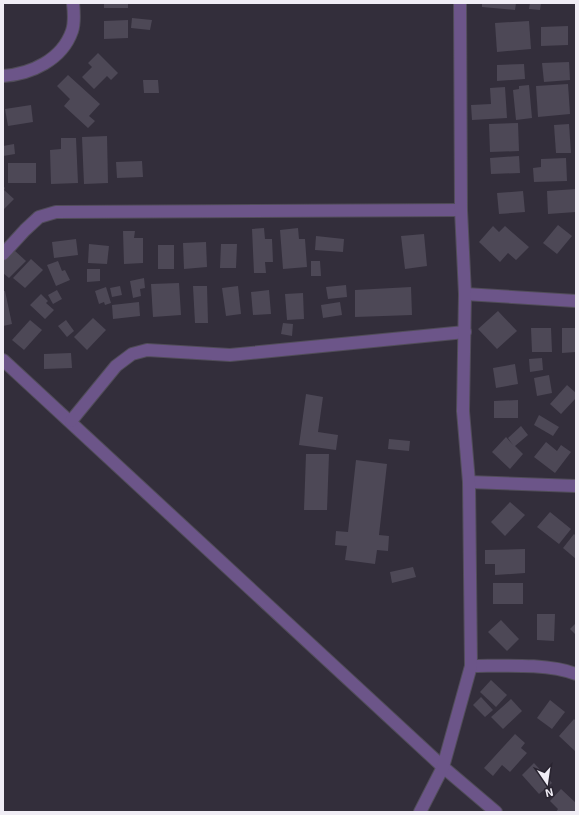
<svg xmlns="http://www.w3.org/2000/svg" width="579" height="815" viewBox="0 0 579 815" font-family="'Exo 2',sans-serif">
<rect width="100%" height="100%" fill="#332e3b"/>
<g fill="#4d4856">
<rect x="104" y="3" width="24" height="5"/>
<polygon points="482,3 516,3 515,10 482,7"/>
<polygon points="530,3 541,3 540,10 529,9"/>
<polygon points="132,18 152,20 150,30 131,28"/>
<polygon points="128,20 128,38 104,39 104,21"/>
<polygon points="529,21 531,49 497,52 495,23"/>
<polygon points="568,26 568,45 541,46 541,27"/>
<polygon points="98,53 118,73 111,80 107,76 94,89 82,77 92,67 88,63"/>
<polygon points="569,62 570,80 544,82 542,63"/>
<polygon points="524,64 525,79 497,81 497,65"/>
<polygon points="68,75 100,104 89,116 95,121 88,128 64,106 70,99 57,86"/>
<polygon points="143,80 158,80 159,93 144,93"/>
<polygon points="568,84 570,114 538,117 536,86"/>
<polygon points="529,85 532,118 516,120 513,90 519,89 519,86"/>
<polygon points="505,87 507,118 472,120 471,105 491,104 490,88"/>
<polygon points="31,105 33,122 8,126 5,109"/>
<polygon points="518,123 519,151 490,152 489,124"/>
<polygon points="569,124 571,153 556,153 554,125"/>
<polygon points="107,136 108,183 84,184 82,137"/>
<polygon points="61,138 76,138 78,183 51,184 50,150 61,149"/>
<polygon points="14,144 15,154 3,156 3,146"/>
<polygon points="519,156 520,173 491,174 490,158"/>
<polygon points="566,158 567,181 534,182 533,168 541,167 541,159"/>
<polygon points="142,161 143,177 117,178 116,162"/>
<rect x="8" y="163" width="28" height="20"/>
<polygon points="3,186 5,188 4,190 14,199 3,210"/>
<polygon points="576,189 576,212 548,214 547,191"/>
<polygon points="523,191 525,212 499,214 497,193"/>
<polygon points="558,225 572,236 557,254 543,243"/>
<polygon points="493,226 499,232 505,226 529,247 516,260 508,253 500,262 479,242"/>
<polygon points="264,228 265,239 272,239 273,262 265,262 266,273 254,273 252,229"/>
<polygon points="298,228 299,239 305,239 307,267 283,269 280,230"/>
<polygon points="123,231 135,231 134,238 143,238 143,263 124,264"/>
<polygon points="424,234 427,266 405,269 401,236"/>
<polygon points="316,236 344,239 343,252 315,250"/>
<polygon points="76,239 78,255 54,258 52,242"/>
<polygon points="206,242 207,267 184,269 183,243"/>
<polygon points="89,244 109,246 107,264 88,263"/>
<polygon points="221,244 237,244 236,268 220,268"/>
<rect x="158" y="245" width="16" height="24"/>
<polygon points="14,250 26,261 9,278 3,273 3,261"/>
<polygon points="31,259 43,270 25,288 13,278"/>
<polygon points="58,261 62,271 65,270 70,280 56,286 47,265"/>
<polygon points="311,261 320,261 321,276 311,276"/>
<polygon points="87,269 100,269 100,281 87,282"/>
<polygon points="144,278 145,288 140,289 141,296 133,298 130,281"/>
<polygon points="179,283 181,315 153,317 151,284"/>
<polygon points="346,285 347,297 328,299 326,287"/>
<polygon points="120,286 122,295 112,297 110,288"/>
<polygon points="193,286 207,286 208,323 195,323"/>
<polygon points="238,286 241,314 226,316 222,288"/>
<polygon points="106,287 111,303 105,305 104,302 99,304 95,291"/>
<polygon points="411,287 412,315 355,317 355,290"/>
<polygon points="57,290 62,299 53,304 48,295"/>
<polygon points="269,290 271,314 253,315 251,292"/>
<polygon points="3,291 5,291 12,324 3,326"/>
<polygon points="303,293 304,319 287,320 285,294"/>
<polygon points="41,294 48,301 46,303 54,310 45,319 30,305"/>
<polygon points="139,302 140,316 113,319 112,305"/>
<polygon points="340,302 342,315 323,318 321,305"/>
<polygon points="498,311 517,331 497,349 478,329"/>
<polygon points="93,318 106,330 87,350 74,337"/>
<polygon points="30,320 42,330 24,350 12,340"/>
<polygon points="66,320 74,331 67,337 58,326"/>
<polygon points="283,323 293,324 292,336 281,334"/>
<polygon points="531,328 551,328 552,352 532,352"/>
<polygon points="562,328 576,328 576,352 562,353"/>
<polygon points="71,353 72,368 44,369 44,354"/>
<polygon points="542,358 543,370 530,372 529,359"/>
<polygon points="515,364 518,384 496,388 493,368"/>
<polygon points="549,375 552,393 537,396 534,378"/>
<polygon points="567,385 576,393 576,398 561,414 550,404"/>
<polygon points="306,394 323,397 318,432 338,435 336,450 299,445"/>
<polygon points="518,400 518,418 494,418 494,401"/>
<polygon points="539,415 559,427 553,436 534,425"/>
<polygon points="521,426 528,435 515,446 523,454 510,469 492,452 506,437 513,445 508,438"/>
<polygon points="389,439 410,441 409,451 388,449"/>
<polygon points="546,442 557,451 561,445 571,452 555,473 534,457"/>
<polygon points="306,454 329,454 327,510 304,510"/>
<polygon points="356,460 387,464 379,535 389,536 388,551 377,550 375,564 345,560 347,546 335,545 336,531 348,532"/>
<polygon points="510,502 525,515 505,536 491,522"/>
<polygon points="550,512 571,529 559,544 537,527"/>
<polygon points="574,534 576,536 576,559 563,548"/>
<polygon points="525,549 525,573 495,575 495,564 485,564 485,550"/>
<polygon points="413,567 416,577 392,583 390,572"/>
<rect x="493" y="583" width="30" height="21"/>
<polygon points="537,614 555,614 554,641 537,640"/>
<polygon points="501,620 519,639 507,651 488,632"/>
<polygon points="576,623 576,635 570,629"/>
<polygon points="491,680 507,695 496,707 480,692"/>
<polygon points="481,697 493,710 485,717 473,705"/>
<polygon points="511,699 522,711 503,729 491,717"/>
<polygon points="550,700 565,712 552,729 537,718"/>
<polygon points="574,719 576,721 576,752 559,736"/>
<polygon points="515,734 525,743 521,748 527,753 510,772 502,765 493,776 484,768"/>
<polygon points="534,763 552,783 539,794 522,775"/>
<polygon points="561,789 576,803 576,812 556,812 558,809 550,801"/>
</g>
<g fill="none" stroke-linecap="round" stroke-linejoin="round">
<defs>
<g id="minor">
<path d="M3,76C31,74 62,60 72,31C75,22 74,12 73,3"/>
<polyline points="3,254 25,230 39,217 56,212 461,210"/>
<polyline points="465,294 576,301"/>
<polyline points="3,360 443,767 496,812"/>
<polyline points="71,421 116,366 132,354 147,350 230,355 465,332"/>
<polyline points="469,482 576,486"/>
<path d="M471,666C502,666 547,663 576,674"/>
<polyline points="420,812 443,767 471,666 469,482 463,411 465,294 461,210 460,3"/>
</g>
</defs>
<use href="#minor" stroke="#514d59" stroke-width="14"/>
<use href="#minor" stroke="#6c5589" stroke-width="12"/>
</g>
<rect width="579" height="815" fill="none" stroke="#f0edf5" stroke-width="8"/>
<g transform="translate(547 783) rotate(167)" stroke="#292430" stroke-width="3" paint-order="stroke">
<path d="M0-3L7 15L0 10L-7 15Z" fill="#f0edf5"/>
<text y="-6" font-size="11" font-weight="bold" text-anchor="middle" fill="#f0edf5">N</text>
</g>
</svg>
